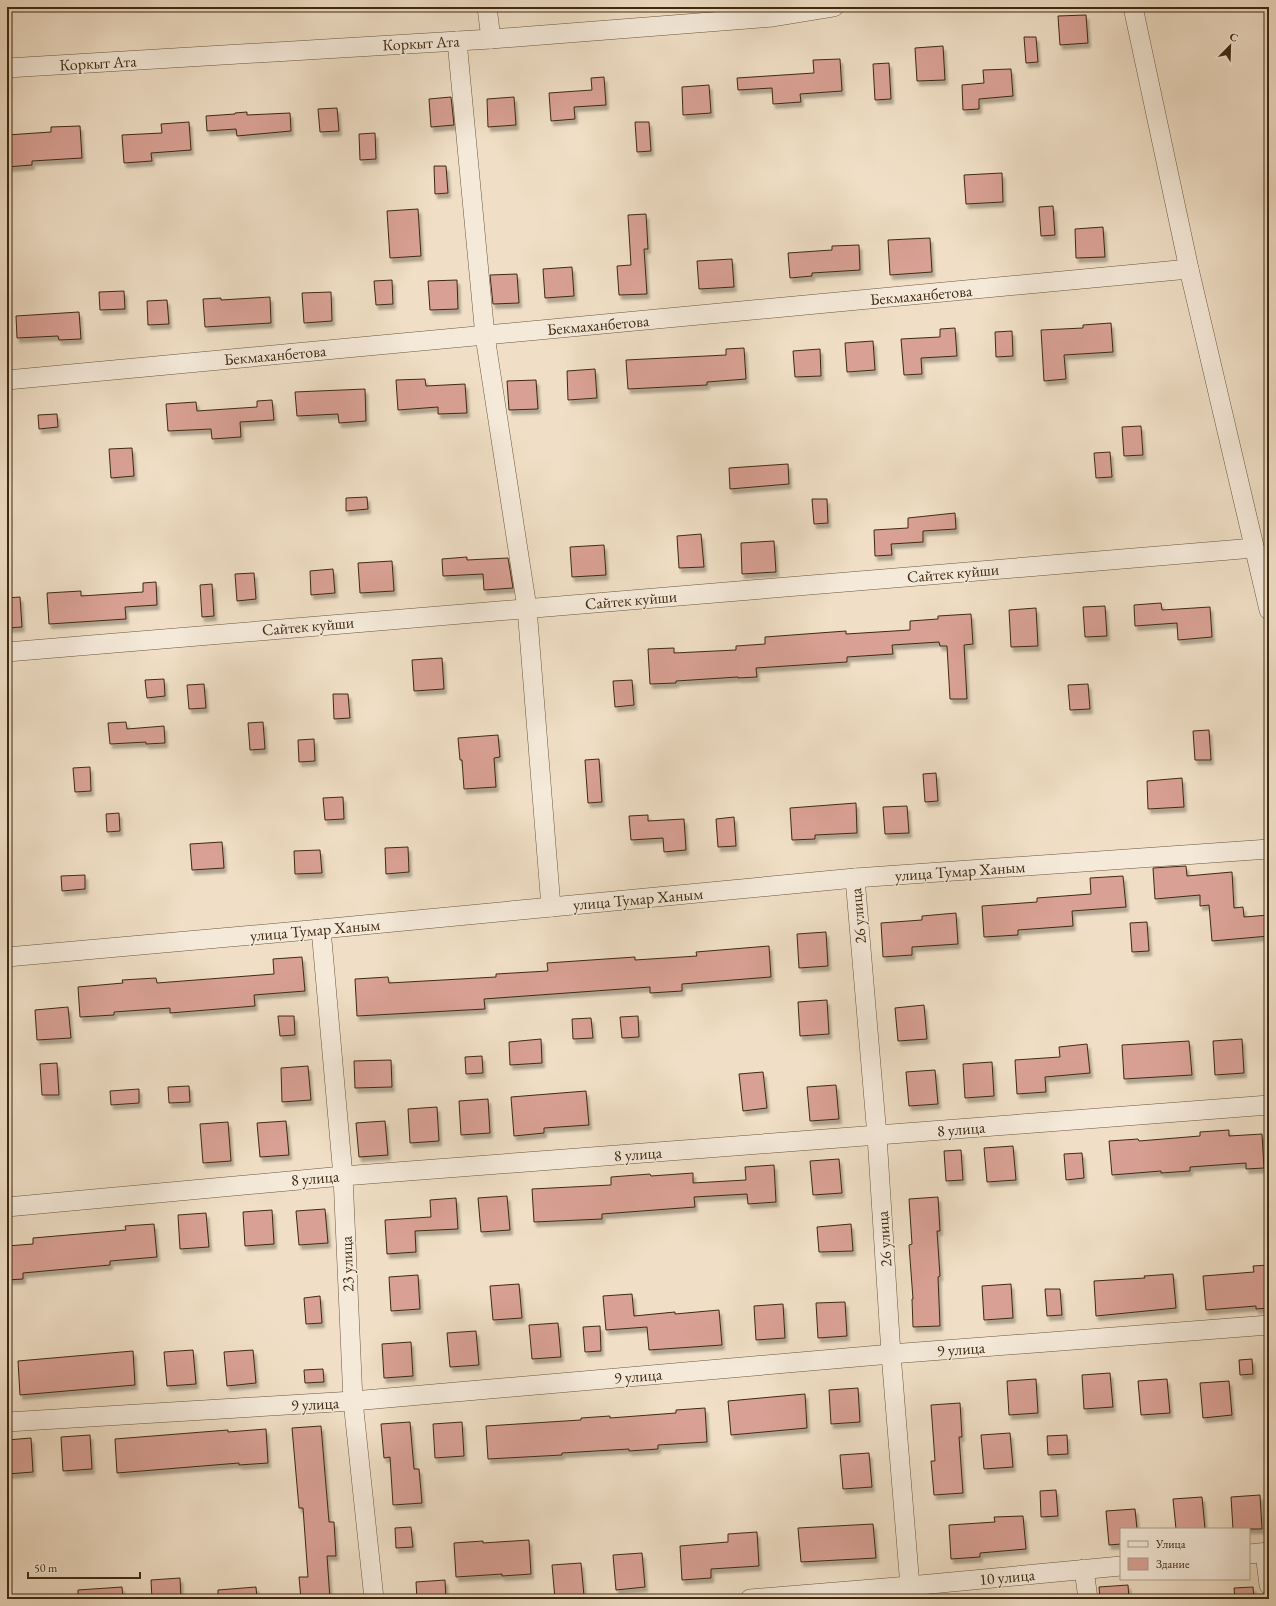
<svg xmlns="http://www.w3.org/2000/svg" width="1276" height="1606" viewBox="0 0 1276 1606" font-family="'EB Garamond',serif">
<defs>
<filter id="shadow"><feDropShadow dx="2.5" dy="4.5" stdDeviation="1" flood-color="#0004"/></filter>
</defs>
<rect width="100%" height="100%" fill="#f0dfc6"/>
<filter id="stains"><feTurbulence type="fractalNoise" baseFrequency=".005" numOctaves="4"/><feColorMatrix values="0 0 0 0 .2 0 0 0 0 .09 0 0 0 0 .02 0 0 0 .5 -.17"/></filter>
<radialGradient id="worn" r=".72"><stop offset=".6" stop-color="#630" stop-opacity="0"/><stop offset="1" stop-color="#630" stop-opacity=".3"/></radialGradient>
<g fill="#d9a195" stroke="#3e2910" filter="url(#shadow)">
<polygon points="1086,15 1088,43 1060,45 1058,16"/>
<polygon points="1024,37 1036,37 1038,62 1026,63"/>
<polygon points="943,46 945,80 917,81 915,48"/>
<polygon points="840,59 842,91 800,94 801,102 773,104 772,88 738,90 737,78 814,73 813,60"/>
<polygon points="889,63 891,99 875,100 873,64"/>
<polygon points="1011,69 1013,96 979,99 979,109 963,110 962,85 984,83 983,70"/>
<polygon points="604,77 606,105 574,107 575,119 551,121 549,93 592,90 591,78"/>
<polygon points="709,85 711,113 683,115 682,87"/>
<polygon points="451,97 454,125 431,127 429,99"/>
<polygon points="514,97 516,125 488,127 487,99"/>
<polygon points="337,108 339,131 320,132 318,109"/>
<polygon points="247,112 247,115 290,113 291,131 237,136 236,129 207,131 206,116 235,114 235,113"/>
<polygon points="189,122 191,150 151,153 152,161 124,163 122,135 162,133 161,124"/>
<polygon points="635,122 649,122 651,151 637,152"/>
<polygon points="80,126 82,158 32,161 32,165 7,167 7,135 51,132 51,127"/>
<polygon points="375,133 376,159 360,160 359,134"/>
<polygon points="434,166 446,166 448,193 435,194"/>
<polygon points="1002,173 1003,202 966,204 964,175"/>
<polygon points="1053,206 1055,235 1041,236 1039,207"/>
<polygon points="418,209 421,256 390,258 387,211"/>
<polygon points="646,214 648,249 644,249 647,294 619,295 617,266 631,265 628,215"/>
<polygon points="1103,227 1105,257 1076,258 1075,229"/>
<polygon points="930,238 932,272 890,275 888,240"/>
<polygon points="859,245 860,270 812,273 812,276 790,278 788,253 832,250 832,246"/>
<polygon points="732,259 734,287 699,289 697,261"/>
<polygon points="572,267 574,296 545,298 543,269"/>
<polygon points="517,274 519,303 493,304 490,275"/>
<polygon points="392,280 393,304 376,305 374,281"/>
<polygon points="457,280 458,309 430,310 428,281"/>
<polygon points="124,291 125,309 100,310 99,292"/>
<polygon points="331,292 332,321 304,323 302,293"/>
<polygon points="270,297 271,323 205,327 203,299 221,298 221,300"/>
<polygon points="167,300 169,324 148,325 147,301"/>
<polygon points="79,312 81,339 59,340 58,336 17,338 16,316"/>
<polygon points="1111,323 1113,352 1064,355 1066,379 1044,381 1041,330 1083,328 1083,325"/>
<polygon points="955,328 957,356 921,358 922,374 904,375 901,339 940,337 940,329"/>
<polygon points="1012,331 1013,356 996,357 995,332"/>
<polygon points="873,341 875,370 847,372 845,343"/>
<polygon points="744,348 746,379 707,382 707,385 628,389 626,360 726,355 726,349"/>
<polygon points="820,349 821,376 795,377 793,351"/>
<polygon points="595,369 597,398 568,400 567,371"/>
<polygon points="425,379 426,386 465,384 467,413 438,414 438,407 398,410 396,380"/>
<polygon points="536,380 538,409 509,410 507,381"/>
<polygon points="365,389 366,421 339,423 338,414 297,416 295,392"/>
<polygon points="272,400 274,420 240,422 241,437 212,439 211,429 168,431 166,404 196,402 197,411 257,407 257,401"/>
<polygon points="57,414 58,427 39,429 38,415"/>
<polygon points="1141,426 1143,455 1124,456 1122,427"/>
<polygon points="132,448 134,476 111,478 109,449"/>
<polygon points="1110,452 1112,477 1096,478 1094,453"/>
<polygon points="788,464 789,484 730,489 729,468"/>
<polygon points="367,497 368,509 346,511 346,498"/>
<polygon points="812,499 827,499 828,523 814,524"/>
<polygon points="955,513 956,529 923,531 923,542 891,544 892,555 875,556 874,530 908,528 908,518"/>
<polygon points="701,534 704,567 679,568 677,536"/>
<polygon points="774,541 776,572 742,574 741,543"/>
<polygon points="604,545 606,575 572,577 570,547"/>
<polygon points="467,557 467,560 508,558 513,588 484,590 483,574 443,576 442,559"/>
<polygon points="392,561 394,591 360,593 358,563"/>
<polygon points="333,569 335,593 311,595 310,571"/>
<polygon points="254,573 256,599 237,601 235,574"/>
<polygon points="156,582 157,605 125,607 126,619 49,624 47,593 81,591 81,596 143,592 143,583"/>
<polygon points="212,584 214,616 202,617 200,585"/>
<polygon points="20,597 22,627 7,628 7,598"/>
<polygon points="1161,603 1162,610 1210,607 1212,637 1178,640 1177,623 1135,626 1134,605"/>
<polygon points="1105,606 1107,636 1085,637 1083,607"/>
<polygon points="1036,608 1038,646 1011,647 1009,610"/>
<polygon points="971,614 973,644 964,645 967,699 950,699 947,646 940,646 939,642 892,645 893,654 847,657 847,662 756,668 757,677 738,678 738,677 676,681 676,683 650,684 648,649 674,648 674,653 736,650 736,646 765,644 765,637 846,631 846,634 910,630 910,621 938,619 938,616"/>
<polygon points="442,658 444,689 414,691 412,660"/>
<polygon points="164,679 165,696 147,698 145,680"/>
<polygon points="632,680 634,705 615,707 613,681"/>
<polygon points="204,684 206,708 189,709 187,685"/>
<polygon points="1088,684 1090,709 1070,710 1068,685"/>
<polygon points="333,694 348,694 350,718 334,719"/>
<polygon points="126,722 127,729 164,726 165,743 146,744 146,742 110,744 108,723"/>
<polygon points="263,722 265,749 250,750 248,723"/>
<polygon points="1209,730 1211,760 1195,760 1193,731"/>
<polygon points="498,735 500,757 494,758 496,787 464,789 462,760 460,760 458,738"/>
<polygon points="314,739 315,761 299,762 298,740"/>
<polygon points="599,759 602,802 588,803 585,760"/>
<polygon points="90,767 91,791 75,792 73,768"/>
<polygon points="936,773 938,801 925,802 923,774"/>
<polygon points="1182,778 1184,807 1148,809 1147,781"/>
<polygon points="343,797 344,819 325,820 323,798"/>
<polygon points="856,803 857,833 815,835 815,839 792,840 790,808"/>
<polygon points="907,806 909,833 885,834 883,807"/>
<polygon points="119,813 120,831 107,832 106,814"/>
<polygon points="648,815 648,821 684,819 686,850 664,852 663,838 631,840 629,816"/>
<polygon points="734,817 736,846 718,847 716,819"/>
<polygon points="222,842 224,868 192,870 190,844"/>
<polygon points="408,847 409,872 386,874 385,848"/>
<polygon points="320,850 322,873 295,874 294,851"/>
<polygon points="1186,866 1187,876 1232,872 1234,908 1243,907 1244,917 1269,915 1269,936 1212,941 1209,905 1200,906 1200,895 1155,899 1153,868"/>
<polygon points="85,875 85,889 62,891 61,876"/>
<polygon points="1123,876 1126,907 1072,911 1073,926 1018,930 1018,935 984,937 982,906 1037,902 1037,898 1091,894 1090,878"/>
<polygon points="956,913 958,944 912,947 912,955 883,957 881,923 922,920 922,916"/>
<polygon points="1147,922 1149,951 1132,952 1130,923"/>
<polygon points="826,932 828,966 799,968 797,934"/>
<polygon points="769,946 771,977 682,984 682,991 650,993 650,987 484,999 485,1009 357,1016 355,979 388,977 389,983 496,977 496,974 548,971 547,963 635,957 635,960 697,956 696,952"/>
<polygon points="302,957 305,991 254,995 255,1006 170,1013 170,1008 114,1012 114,1015 80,1017 78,987 123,983 122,980 156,978 157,983 274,974 273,959"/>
<polygon points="827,1000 829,1034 800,1036 798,1002"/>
<polygon points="924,1005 927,1039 898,1041 895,1008"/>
<polygon points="68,1007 71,1038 37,1040 35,1010"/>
<polygon points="278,1016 294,1016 295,1035 280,1036"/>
<polygon points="638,1016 639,1037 622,1038 620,1017"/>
<polygon points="591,1018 593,1038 573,1039 572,1019"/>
<polygon points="541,1039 542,1063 510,1065 509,1042"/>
<polygon points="1242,1039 1244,1073 1215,1075 1213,1041"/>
<polygon points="1189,1041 1192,1075 1124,1079 1122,1045"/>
<polygon points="1087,1044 1090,1073 1045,1077 1046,1092 1017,1094 1015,1060 1060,1057 1059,1047"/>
<polygon points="482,1056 483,1073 466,1074 465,1057"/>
<polygon points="391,1060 392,1087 355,1088 354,1061"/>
<polygon points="992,1062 994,1096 965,1098 963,1064"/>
<polygon points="57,1063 59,1095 42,1095 40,1064"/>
<polygon points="308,1066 311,1100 282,1102 281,1068"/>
<polygon points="935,1070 938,1104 909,1106 906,1072"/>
<polygon points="763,1072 767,1108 743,1111 739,1074"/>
<polygon points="836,1085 839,1119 810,1121 807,1087"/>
<polygon points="189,1086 190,1102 169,1103 168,1087"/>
<polygon points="139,1089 139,1103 111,1105 110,1091"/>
<polygon points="586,1091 589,1125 544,1128 544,1133 514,1136 511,1097"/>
<polygon points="488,1099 490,1133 461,1135 459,1101"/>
<polygon points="437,1107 439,1141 410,1143 408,1109"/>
<polygon points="286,1121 289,1155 260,1157 257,1123"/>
<polygon points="385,1121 388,1155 359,1157 356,1123"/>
<polygon points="228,1122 231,1161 203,1163 200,1124"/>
<polygon points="1229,1130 1229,1136 1262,1134 1264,1168 1246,1169 1246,1163 1190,1167 1190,1171 1161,1173 1161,1171 1112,1175 1109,1141 1138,1139 1139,1141 1200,1136 1200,1132"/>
<polygon points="1013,1146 1016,1180 987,1182 984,1148"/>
<polygon points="961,1150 963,1180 946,1181 944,1151"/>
<polygon points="1082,1153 1084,1178 1066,1180 1064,1154"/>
<polygon points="839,1159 842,1193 813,1195 810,1161"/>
<polygon points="774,1165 776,1202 748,1204 747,1194 694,1197 695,1207 602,1214 602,1219 534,1222 532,1189 611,1185 611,1177 650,1174 651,1176 693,1173 693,1183 746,1180 745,1167"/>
<polygon points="507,1196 510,1230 481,1232 478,1198"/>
<polygon points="938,1197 940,1231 937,1231 940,1276 938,1277 940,1326 913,1327 912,1299 913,1299 909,1245 912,1244 909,1199"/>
<polygon points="456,1198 458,1229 415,1231 416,1252 387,1254 385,1220 431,1217 430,1200"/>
<polygon points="325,1209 328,1243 299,1245 296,1211"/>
<polygon points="272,1210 274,1244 245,1246 243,1212"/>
<polygon points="206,1213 209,1247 180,1249 178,1215"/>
<polygon points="154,1224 157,1257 110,1261 110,1265 23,1273 23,1279 7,1280 7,1246 33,1244 33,1238 126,1230 125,1226"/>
<polygon points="851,1224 853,1251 819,1252 817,1227"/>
<polygon points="1269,1265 1269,1308 1256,1309 1256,1306 1206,1310 1203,1276 1254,1272 1253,1266"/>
<polygon points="1173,1274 1176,1308 1096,1316 1094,1281 1145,1278 1144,1276"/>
<polygon points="418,1275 420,1309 391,1311 389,1277"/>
<polygon points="519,1284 522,1318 493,1320 490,1286"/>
<polygon points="1011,1284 1013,1318 984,1320 982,1286"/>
<polygon points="1045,1289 1060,1289 1062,1315 1047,1316"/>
<polygon points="632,1294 634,1316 675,1312 675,1314 719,1310 722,1345 649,1350 647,1327 606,1330 603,1296"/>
<polygon points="320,1296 322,1323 306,1324 304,1298"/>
<polygon points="845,1302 847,1336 818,1338 816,1303"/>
<polygon points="783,1304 785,1338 756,1340 754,1306"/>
<polygon points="558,1323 561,1357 532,1359 529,1325"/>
<polygon points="600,1326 601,1351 585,1352 583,1327"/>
<polygon points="476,1331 479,1365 450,1367 447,1333"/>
<polygon points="411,1342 413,1376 384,1378 382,1344"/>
<polygon points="193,1350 196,1384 167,1386 164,1352"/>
<polygon points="253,1350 256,1383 227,1386 224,1352"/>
<polygon points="133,1351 135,1385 20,1395 18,1361"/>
<polygon points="1252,1359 1253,1374 1240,1375 1239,1360"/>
<polygon points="323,1369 324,1382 305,1383 304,1370"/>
<polygon points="1110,1373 1113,1407 1084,1409 1082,1375"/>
<polygon points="1036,1379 1038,1413 1009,1415 1007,1381"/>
<polygon points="1167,1379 1170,1413 1141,1415 1138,1381"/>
<polygon points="1229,1381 1232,1415 1203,1418 1200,1383"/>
<polygon points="858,1388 860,1422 831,1424 829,1390"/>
<polygon points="805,1394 807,1428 731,1435 728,1401"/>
<polygon points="960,1403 962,1437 959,1437 963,1493 934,1495 931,1461 935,1461 931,1405"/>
<polygon points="705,1408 707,1442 658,1445 658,1449 629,1451 629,1449 562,1453 562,1455 488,1459 486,1426 581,1420 581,1418 610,1416 610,1418 676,1413 676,1410"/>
<polygon points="410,1422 414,1469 419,1469 422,1503 393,1505 390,1457 384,1458 381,1424"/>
<polygon points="462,1422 464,1456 435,1458 433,1424"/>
<polygon points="321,1426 329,1522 334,1522 336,1556 327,1556 330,1599 301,1599 299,1577 308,1577 303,1508 299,1508 292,1428"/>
<polygon points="266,1429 268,1463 239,1465 239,1463 117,1473 115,1439 228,1430 228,1432"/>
<polygon points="1010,1433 1013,1467 984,1469 981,1435"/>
<polygon points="90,1435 92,1469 63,1471 61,1437"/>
<polygon points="1067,1435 1068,1454 1048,1455 1047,1436"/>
<polygon points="31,1438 33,1472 7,1474 7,1440"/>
<polygon points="869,1453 872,1487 843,1489 840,1455"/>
<polygon points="1056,1490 1058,1516 1041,1517 1040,1491"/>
<polygon points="1260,1495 1262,1529 1233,1529 1231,1497"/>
<polygon points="1202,1497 1205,1529 1176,1529 1173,1499"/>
<polygon points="1135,1509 1137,1529 1121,1529 1121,1544 1109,1545 1106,1511"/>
<polygon points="1023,1516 1026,1549 980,1553 980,1557 951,1559 949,1525 995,1522 994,1517"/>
<polygon points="873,1524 876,1558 801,1562 798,1528"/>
<polygon points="411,1527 413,1547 396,1548 395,1528"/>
<polygon points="757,1532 759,1566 711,1569 711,1578 682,1580 680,1546 728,1542 728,1534"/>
<polygon points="529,1540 531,1574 502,1576 502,1574 456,1577 454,1543 483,1541 483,1543"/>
<polygon points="642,1553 645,1587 616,1590 613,1555"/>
<polygon points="581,1563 584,1596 555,1599 552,1565"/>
<polygon points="180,1578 181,1599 152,1599 151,1580"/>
<polygon points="445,1580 446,1599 417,1599 416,1582"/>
<polygon points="1128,1585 1129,1599 1100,1599 1099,1587"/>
<polygon points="122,1587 123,1599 78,1599 78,1590"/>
<polygon points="256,1587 257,1599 218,1599 218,1590"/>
<polygon points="1253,1587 1254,1599 1235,1599 1234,1588"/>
</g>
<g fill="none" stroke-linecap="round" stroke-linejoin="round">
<defs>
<g id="minor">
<polyline points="487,7 491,39"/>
<polyline points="1133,7 1189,269 1269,610"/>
<polyline points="457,41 485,336 527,608 551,907"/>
<polyline points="7,68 491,39 773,17 834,7"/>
<polyline points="7,380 1189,269"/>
<polyline points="7,652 1254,548"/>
<polyline points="855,878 877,1136 891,1354 911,1599"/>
<polyline points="321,929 343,1176 353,1401 374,1599"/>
<polyline points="7,957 321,929 855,878 1269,849"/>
<polyline points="7,1207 343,1176 1269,1105"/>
<polyline points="7,1422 353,1401 891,1354 1269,1325"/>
<polyline points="1265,1553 1269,1585"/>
<polyline points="1249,1554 1269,1552"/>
<polyline points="1084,1569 1088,1599"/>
<polyline points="750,1599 909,1586 1121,1566"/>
</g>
</defs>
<use href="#minor" stroke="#6a563e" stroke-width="20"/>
<use href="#minor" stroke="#f5eada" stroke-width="19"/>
</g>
<g text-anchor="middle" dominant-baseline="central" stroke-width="3" stroke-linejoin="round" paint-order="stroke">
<g font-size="16" fill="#3e2910" stroke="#f5eada">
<text transform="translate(421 43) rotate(-3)">Коркыт Ата</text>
<text transform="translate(98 63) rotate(-3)">Коркыт Ата</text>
<text transform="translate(921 295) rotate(-5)">Бекмаханбетова</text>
<text transform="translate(598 325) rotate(-5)">Бекмаханбетова</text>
<text transform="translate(275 355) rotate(-5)">Бекмаханбетова</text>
<text transform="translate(953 573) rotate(-5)">Сайтек куйши</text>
<text transform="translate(631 600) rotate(-5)">Сайтек куйши</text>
<text transform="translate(308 626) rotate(-5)">Сайтек куйши</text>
<text transform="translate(960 871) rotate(-4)">улица Тумар Ханым</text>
<text transform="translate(638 899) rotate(-5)">улица Тумар Ханым</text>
<text transform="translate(858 916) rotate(-95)">26 улица</text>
<text transform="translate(315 930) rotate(-5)">улица Тумар Ханым</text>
<text transform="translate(961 1129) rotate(-5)">8 улица</text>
<text transform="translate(638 1154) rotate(-4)">8 улица</text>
<text transform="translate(315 1178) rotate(-5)">8 улица</text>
<text transform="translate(884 1239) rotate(-94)">26 улица</text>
<text transform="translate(347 1264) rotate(-92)">23 улица</text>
<text transform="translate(961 1349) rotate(-4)">9 улица</text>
<text transform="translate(638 1376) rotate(-5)">9 улица</text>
<text transform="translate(315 1404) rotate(-3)">9 улица</text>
<text transform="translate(1007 1577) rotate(-5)">10 улица</text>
</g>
</g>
<rect width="1276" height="1606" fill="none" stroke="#f0dfc6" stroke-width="24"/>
<rect x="8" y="8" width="1260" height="1590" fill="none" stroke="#3e2910" stroke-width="2"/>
<rect x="12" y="12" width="1252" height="1582" fill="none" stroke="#3e2910"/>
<rect x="1120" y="1528" width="130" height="52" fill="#f5eada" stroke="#ac9d89"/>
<rect x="1128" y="1541" width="20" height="6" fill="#f5eada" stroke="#ac9d89"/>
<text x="1156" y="1548" font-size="12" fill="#3e2910">Улица</text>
<rect x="1128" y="1558" width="20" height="12" fill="#d9a195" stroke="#ac9d89"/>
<text x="1156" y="1568" font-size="12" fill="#3e2910">Здание</text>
<g transform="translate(1230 46) rotate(23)" stroke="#f5eada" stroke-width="3" paint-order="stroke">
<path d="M0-3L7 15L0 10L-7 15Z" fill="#3e2910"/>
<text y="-6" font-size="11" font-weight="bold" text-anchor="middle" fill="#3e2910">С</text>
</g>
<path d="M28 1572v6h112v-6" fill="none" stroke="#3e2910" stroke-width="2"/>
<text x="34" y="1572" font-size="12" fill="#3e2910" stroke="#f5eada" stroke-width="3" paint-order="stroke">50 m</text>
<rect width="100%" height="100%" filter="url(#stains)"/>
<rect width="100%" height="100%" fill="url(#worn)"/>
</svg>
